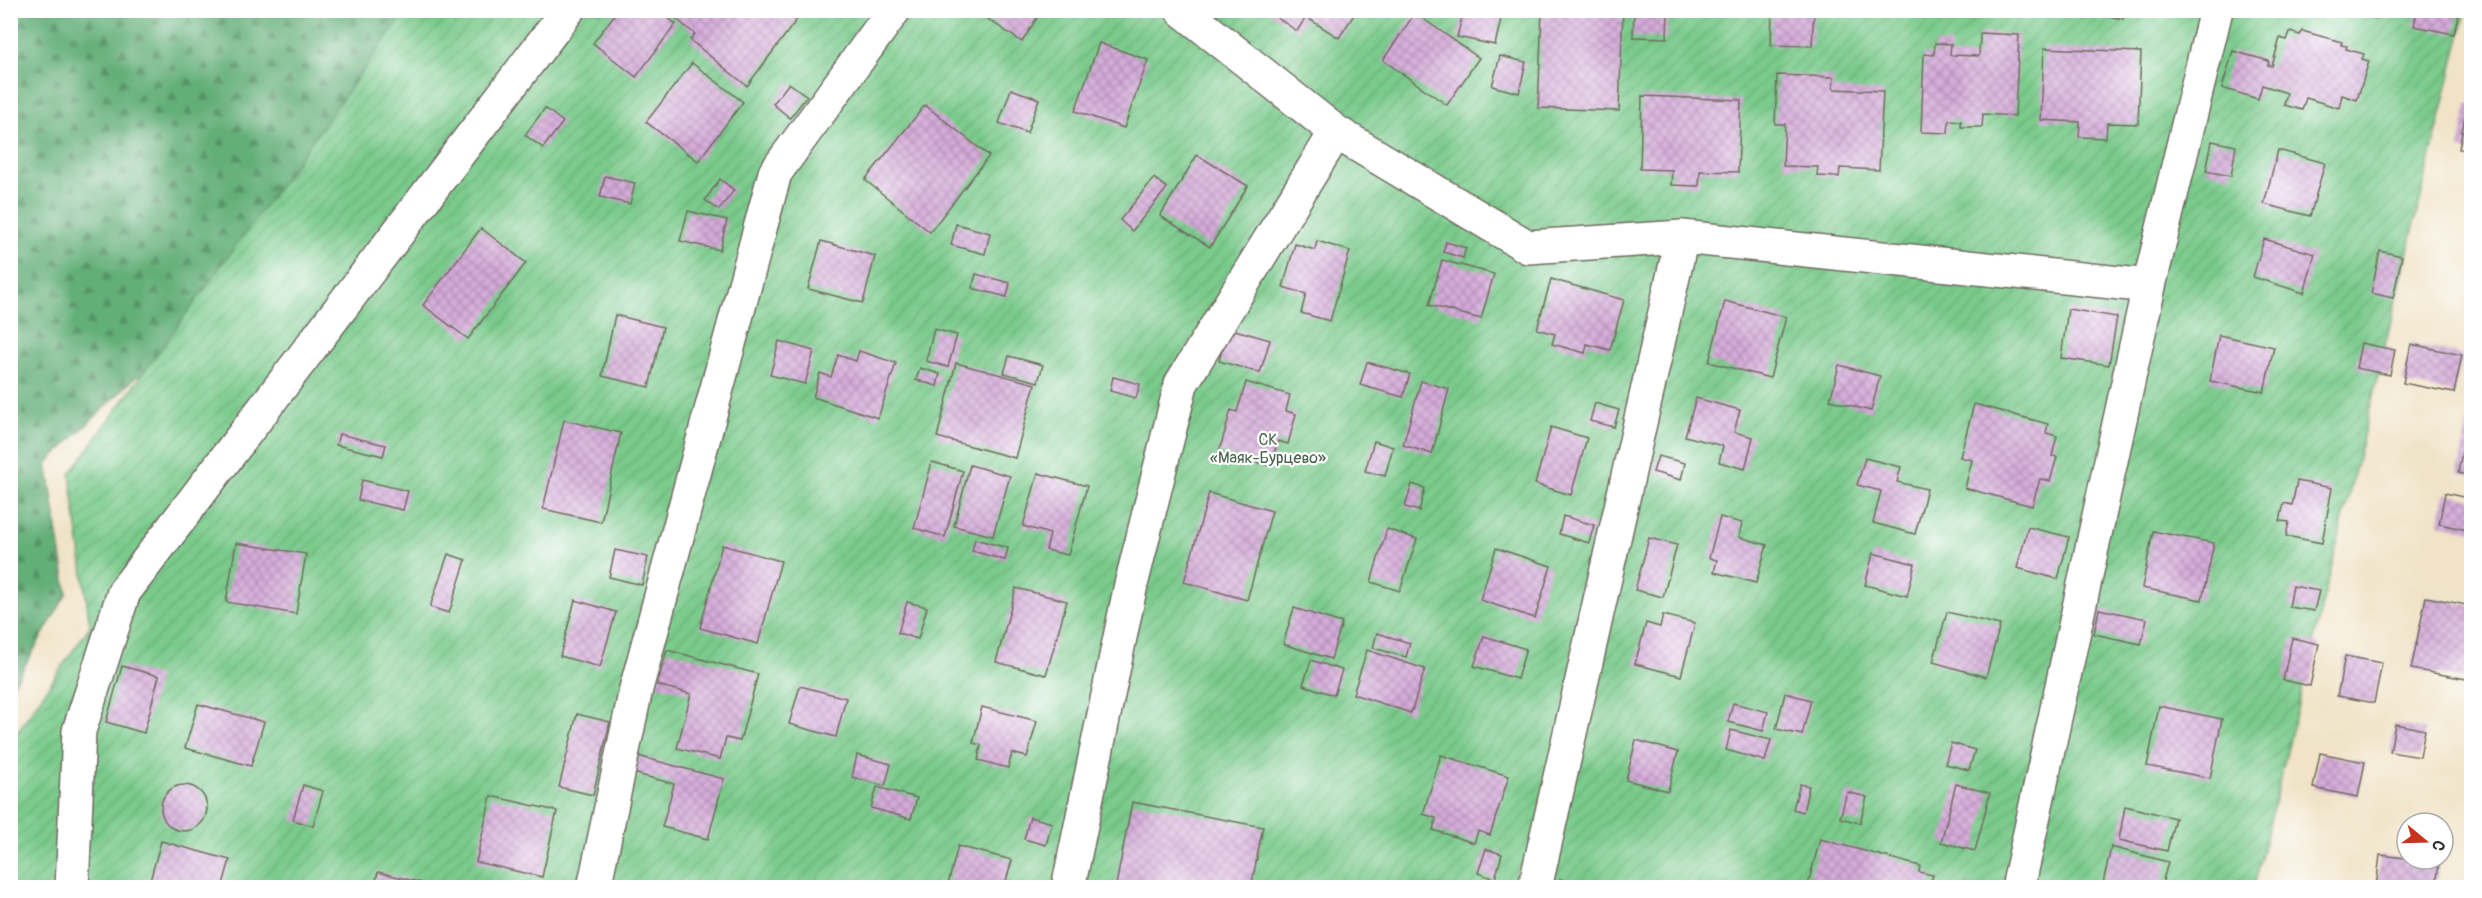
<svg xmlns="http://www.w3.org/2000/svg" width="2482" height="898" viewBox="0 0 2482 898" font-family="Pangolin,sans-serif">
<defs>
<pattern id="forest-firs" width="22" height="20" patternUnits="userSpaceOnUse" patternTransform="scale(1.5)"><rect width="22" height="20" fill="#63af78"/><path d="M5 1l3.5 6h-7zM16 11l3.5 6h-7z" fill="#528f63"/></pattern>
<pattern id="garden-furrows" width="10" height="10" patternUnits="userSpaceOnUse" patternTransform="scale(1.5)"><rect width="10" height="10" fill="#7acb8c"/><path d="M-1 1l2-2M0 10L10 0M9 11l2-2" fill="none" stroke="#6aae79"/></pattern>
<pattern id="building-cross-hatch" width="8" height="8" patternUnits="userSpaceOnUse" patternTransform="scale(1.5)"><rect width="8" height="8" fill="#d6acda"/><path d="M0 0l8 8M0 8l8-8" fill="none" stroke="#ae8cb1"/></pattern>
</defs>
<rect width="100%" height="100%" fill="#fff"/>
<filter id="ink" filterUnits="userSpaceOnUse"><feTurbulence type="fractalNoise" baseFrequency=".0167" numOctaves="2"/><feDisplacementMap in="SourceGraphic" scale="12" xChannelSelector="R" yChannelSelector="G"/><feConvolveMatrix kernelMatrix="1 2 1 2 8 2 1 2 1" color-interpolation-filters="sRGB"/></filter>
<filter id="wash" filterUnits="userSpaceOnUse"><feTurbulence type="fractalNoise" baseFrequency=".008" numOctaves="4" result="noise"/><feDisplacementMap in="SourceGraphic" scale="24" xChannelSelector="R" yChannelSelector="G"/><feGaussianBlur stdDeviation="1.35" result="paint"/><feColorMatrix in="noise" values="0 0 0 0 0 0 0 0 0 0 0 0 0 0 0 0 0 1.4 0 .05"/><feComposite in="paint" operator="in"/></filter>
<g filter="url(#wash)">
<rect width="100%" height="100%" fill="#f0e3c6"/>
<polygon fill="url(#forest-firs)" stroke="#476d52" stroke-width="1.5" points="11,11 499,11 224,403 137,376 47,463 67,593 11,689"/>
<polygon fill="url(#garden-furrows)" stroke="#527b5c" stroke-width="1.5" points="406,11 2466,11 2254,887 11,888 11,741 90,626 70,474"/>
<g id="blocks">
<g fill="url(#building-cross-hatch)">
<polygon points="618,10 658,10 676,24 636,77 593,43"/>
<polygon points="665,10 713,10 720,16 725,10 804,10 747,86 690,40 695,34"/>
<polygon points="981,10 1042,10 1022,42 979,13"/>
<polygon points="1266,10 1357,10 1339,38 1306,17 1297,31"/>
<polygon points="1464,10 1503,10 1495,45 1457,37"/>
<polygon points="1542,10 1623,10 1619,111 1538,108"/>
<polygon points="1634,10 1668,10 1667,38 1633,37"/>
<polygon points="1772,10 1814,10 1812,46 1771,45"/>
<polygon points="2080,10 2125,10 2123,19"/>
<polygon points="2337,10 2379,10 2377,19"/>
<polygon points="2417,10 2459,10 2454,34 2414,26"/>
<polygon points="1415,13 1479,58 1447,105 1383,60"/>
<polygon points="2302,31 2342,42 2341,45 2347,46 2346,49 2364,54 2362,59 2369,61 2357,100 2342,95 2339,108 2306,98 2302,110 2284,105 2287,93 2262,85 2258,99 2222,88 2233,51 2269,61 2268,65 2272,66 2280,38 2287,40 2290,32 2300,35"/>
<polygon points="1980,33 2019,35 2015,116 1983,114 1982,127 1961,127 1961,121 1949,120 1948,133 1921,132 1924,54 1934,55 1935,43 1951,44 1950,55 1979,56"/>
<polygon points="1099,43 1148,60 1124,128 1075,111"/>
<polygon points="2044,48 2141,52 2138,124 2107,123 2106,138 2079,137 2080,122 2041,120"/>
<polygon points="1500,56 1526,62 1519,93 1492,86"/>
<polygon points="692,63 743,102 698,161 646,122"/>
<polygon points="1777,75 1834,77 1833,89 1883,91 1879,170 1840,168 1839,177 1817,176 1818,167 1783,166 1785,124 1775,124"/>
<polygon points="789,83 807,96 790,118 773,104"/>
<polygon points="1011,89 1039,99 1027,133 999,123"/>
<polygon points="1642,96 1741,100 1738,172 1700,171 1699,186 1671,185 1672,170 1640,169"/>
<polygon points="2467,104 2472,104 2472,151 2459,149"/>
<polygon points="925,105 989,156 930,232 865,180"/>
<polygon points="545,108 563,122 543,148 525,135"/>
<polygon points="2212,141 2236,146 2231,176 2206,171"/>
<polygon points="2278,150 2325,163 2310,216 2264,204"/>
<polygon points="1197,155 1248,186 1210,247 1160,216"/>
<polygon points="605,176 635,183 630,204 600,197"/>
<polygon points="1154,178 1167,188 1132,231 1120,220"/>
<polygon points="720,179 734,190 719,210 705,200"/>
<polygon points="688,211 727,220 720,250 680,241"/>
<polygon points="956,224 990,233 985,254 951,245"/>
<polygon points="481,228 526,263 468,339 423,305"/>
<polygon points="2264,239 2315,254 2304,293 2253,277"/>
<polygon points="821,241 875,256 863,303 808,289"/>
<polygon points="1317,241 1350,251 1330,321 1301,313 1306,294 1283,287 1295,244 1315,250"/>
<polygon points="1446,242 1466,248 1463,258 1443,252"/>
<polygon points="2380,251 2402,256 2393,298 2371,293"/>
<polygon points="1442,260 1494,274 1481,319 1429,305"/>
<polygon points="976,274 1010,283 1007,297 972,288"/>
<polygon points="1551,279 1624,300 1610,350 1587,344 1585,353 1552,344 1555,334 1537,329"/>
<polygon points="1725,301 1786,317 1770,378 1709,362"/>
<polygon points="2068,309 2117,317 2109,365 2061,358"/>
<polygon points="615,315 663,327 649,387 602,376"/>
<polygon points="1228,328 1270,340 1260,373 1219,361"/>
<polygon points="934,329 957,335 948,367 926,361"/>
<polygon points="2219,335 2274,347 2264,392 2210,381"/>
<polygon points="779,341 814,351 805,384 770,375"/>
<polygon points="2361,343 2395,350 2390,375 2356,368"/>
<polygon points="2411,344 2462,355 2454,393 2403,383"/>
<polygon points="859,351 896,363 878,418 813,397 820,373 831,377 838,355 856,361"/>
<polygon points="1009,356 1043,365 1038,382 1004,373"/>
<polygon points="1367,362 1410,374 1403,397 1360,385"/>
<polygon points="956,363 1035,384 1015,458 937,437"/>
<polygon points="1839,365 1880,376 1871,411 1830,400"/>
<polygon points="920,368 940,374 937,386 916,380"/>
<polygon points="1113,377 1140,384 1136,398 1110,391"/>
<polygon points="1421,381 1449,389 1432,454 1403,445"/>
<polygon points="1246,382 1290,395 1286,411 1296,414 1288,444 1278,441 1270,466 1219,452 1231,410 1237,412"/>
<polygon points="1696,398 1740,410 1734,432 1753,437 1745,469 1719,462 1723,446 1685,436"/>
<polygon points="1595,403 1619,410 1614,427 1590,421"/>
<polygon points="1974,404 2048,424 2046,433 2057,436 2052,456 2057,457 2050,481 2040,479 2032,506 1965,488 1972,460 1960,457"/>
<polygon points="2470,412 2472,412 2472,476 2458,473"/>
<polygon points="564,420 621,433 601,522 543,509"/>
<polygon points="1551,427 1587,438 1571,495 1535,484"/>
<polygon points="339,434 386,445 383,456 336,445"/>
<polygon points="1374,441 1393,447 1385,476 1365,471"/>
<polygon points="1658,456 1685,463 1681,480 1653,472"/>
<polygon points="1865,458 1901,467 1897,482 1927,489 1915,534 1873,523 1881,491 1857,485"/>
<polygon points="932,462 963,471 945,537 914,528"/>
<polygon points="970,465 1010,476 993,536 954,526"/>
<polygon points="1038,473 1087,486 1068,555 1046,550 1050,534 1023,526"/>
<polygon points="362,480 408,491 403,510 358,500"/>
<polygon points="2297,481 2332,488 2322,543 2286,536 2289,522 2280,521 2284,503 2292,505"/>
<polygon points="1412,484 1425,488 1419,511 1405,507"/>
<polygon points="1209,493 1272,511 1247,600 1184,582"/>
<polygon points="2445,493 2472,499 2472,531 2439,524"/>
<polygon points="1563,516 1594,525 1589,543 1559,534"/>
<polygon points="1720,517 1742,523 1739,537 1767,545 1756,583 1714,572 1717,560 1709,558"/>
<polygon points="2028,527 2069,537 2058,579 2017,568"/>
<polygon points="1387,529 1417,539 1400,591 1371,582"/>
<polygon points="2153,531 2214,543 2202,600 2142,588"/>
<polygon points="1649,538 1677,545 1663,597 1635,590"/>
<polygon points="975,539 1008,548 1005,560 972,551"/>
<polygon points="236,543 306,554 296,614 226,602"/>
<polygon points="722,545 781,561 758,644 700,628"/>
<polygon points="1496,548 1551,566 1535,618 1480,600"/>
<polygon points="615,550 648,557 642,585 609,577"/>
<polygon points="1873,553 1915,564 1907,596 1865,585"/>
<polygon points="448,554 466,560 449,613 430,607"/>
<polygon points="2293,586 2319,591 2314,611 2289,607"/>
<polygon points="1016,588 1067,601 1046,675 996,662"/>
<polygon points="2426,597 2472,606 2472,680 2411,669"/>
<polygon points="575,600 616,612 600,667 560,656"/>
<polygon points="907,602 927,607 918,639 898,633"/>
<polygon points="1294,608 1342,623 1331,659 1283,644"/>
<polygon points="2099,609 2147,619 2141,644 2094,634"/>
<polygon points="1947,612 2000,625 1986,677 1933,662"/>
<polygon points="1663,615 1695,623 1681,676 1635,664 1646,623 1660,627"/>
<polygon points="1377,633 1410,643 1406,657 1373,648"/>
<polygon points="1484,636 1526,649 1517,679 1474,666"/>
<polygon points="2292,638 2319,644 2310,686 2283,680"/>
<polygon points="667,650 758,674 740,741 726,738 720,759 677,748 691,694 657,685"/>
<polygon points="1367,650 1425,669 1411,713 1353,694"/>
<polygon points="2345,656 2382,663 2374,703 2337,696"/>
<polygon points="1311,660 1342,670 1334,695 1303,685"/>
<polygon points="122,666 159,676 144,733 106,722"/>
<polygon points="800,686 846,698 836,737 789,724"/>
<polygon points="1785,693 1811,700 1802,735 1776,729"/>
<polygon points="1733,703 1768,712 1763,731 1728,722"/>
<polygon points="198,704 264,722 251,766 185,748"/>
<polygon points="2159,706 2222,719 2210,778 2147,766"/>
<polygon points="982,707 1037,721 1027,757 1012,753 1008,768 978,760 981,745 973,743"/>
<polygon points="577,714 610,722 593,795 559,787"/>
<polygon points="2395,724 2425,730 2420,757 2390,752"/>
<polygon points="1731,730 1771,740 1765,761 1726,750"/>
<polygon points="1636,740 1678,752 1668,791 1626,780"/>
<polygon points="1951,743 1975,750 1969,770 1945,764"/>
<polygon points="2320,753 2365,762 2358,797 2313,788"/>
<polygon points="857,755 891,764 885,786 852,777"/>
<polygon points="1441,755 1509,776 1490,835 1478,831 1474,843 1433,830 1436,818 1423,814"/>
<polygon points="638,756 724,779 708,839 662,827 674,784 633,773"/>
<polygon points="1800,784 1809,786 1803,812 1793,809"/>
<polygon points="1956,784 1990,793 1975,851 1941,842"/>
<polygon points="303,785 323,791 313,826 293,820"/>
<circle cx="184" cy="808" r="23"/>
<polygon points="877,787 917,798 911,819 871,808"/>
<polygon points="1847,792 1867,797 1860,823 1840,818"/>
<polygon points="491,796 557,811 542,877 476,862"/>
<polygon points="1132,802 1263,827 1251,888 1130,888 1116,885"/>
<polygon points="2125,806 2175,818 2167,851 2119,840"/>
<polygon points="1030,817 1052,823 1046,845 1024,839"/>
<polygon points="1820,839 1920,866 1919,872 1933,875 1929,888 1807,888"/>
<polygon points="161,841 230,860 222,888 148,888"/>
<polygon points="958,846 1012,860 1004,888 947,888"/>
<polygon points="2111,847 2168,862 2161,888 2102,888"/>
<polygon points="1486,849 1502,854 1495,879 1478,873"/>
<polygon points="2380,855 2439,862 2436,888 2376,888"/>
<polygon points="378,872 427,884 426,888 374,888"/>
<polygon points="1560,879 1589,887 1589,888 1558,888"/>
<polygon points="2239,881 2260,887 2260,888 2237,888"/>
</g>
</g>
</g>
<g filter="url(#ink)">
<use href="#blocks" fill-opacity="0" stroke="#706b61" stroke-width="1.5"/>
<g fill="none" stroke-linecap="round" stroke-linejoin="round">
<defs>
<g id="street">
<polyline points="1182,10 1336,132 1528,247 1682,237 2149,286"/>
<polyline points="72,888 79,731 124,592 568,10"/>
<polyline points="594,888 636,689 775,173 894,10"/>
<polyline points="1068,888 1130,589 1181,384 1336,132"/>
<polyline points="1535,888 1682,237"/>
<polyline points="2018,888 2149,286 2216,10"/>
</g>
</defs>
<use href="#street" stroke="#706b61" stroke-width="36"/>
<use href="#street" stroke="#fff" stroke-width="33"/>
</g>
</g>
<g text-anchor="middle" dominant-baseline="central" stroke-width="4.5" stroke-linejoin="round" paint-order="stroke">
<g font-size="16" fill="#47634d" stroke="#fff">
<text x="1268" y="440">СК<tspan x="1268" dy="18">«Маяк-Бурцево»</tspan></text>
</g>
</g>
<rect width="2482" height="898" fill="none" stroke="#fff" stroke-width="36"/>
<g transform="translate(2425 841) rotate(109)"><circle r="28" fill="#ffffff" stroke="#aaaaaa" stroke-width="1.5"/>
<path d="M0-4.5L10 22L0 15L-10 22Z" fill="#c8321e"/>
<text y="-9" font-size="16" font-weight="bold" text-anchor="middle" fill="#2b2b2b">С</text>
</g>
</svg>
